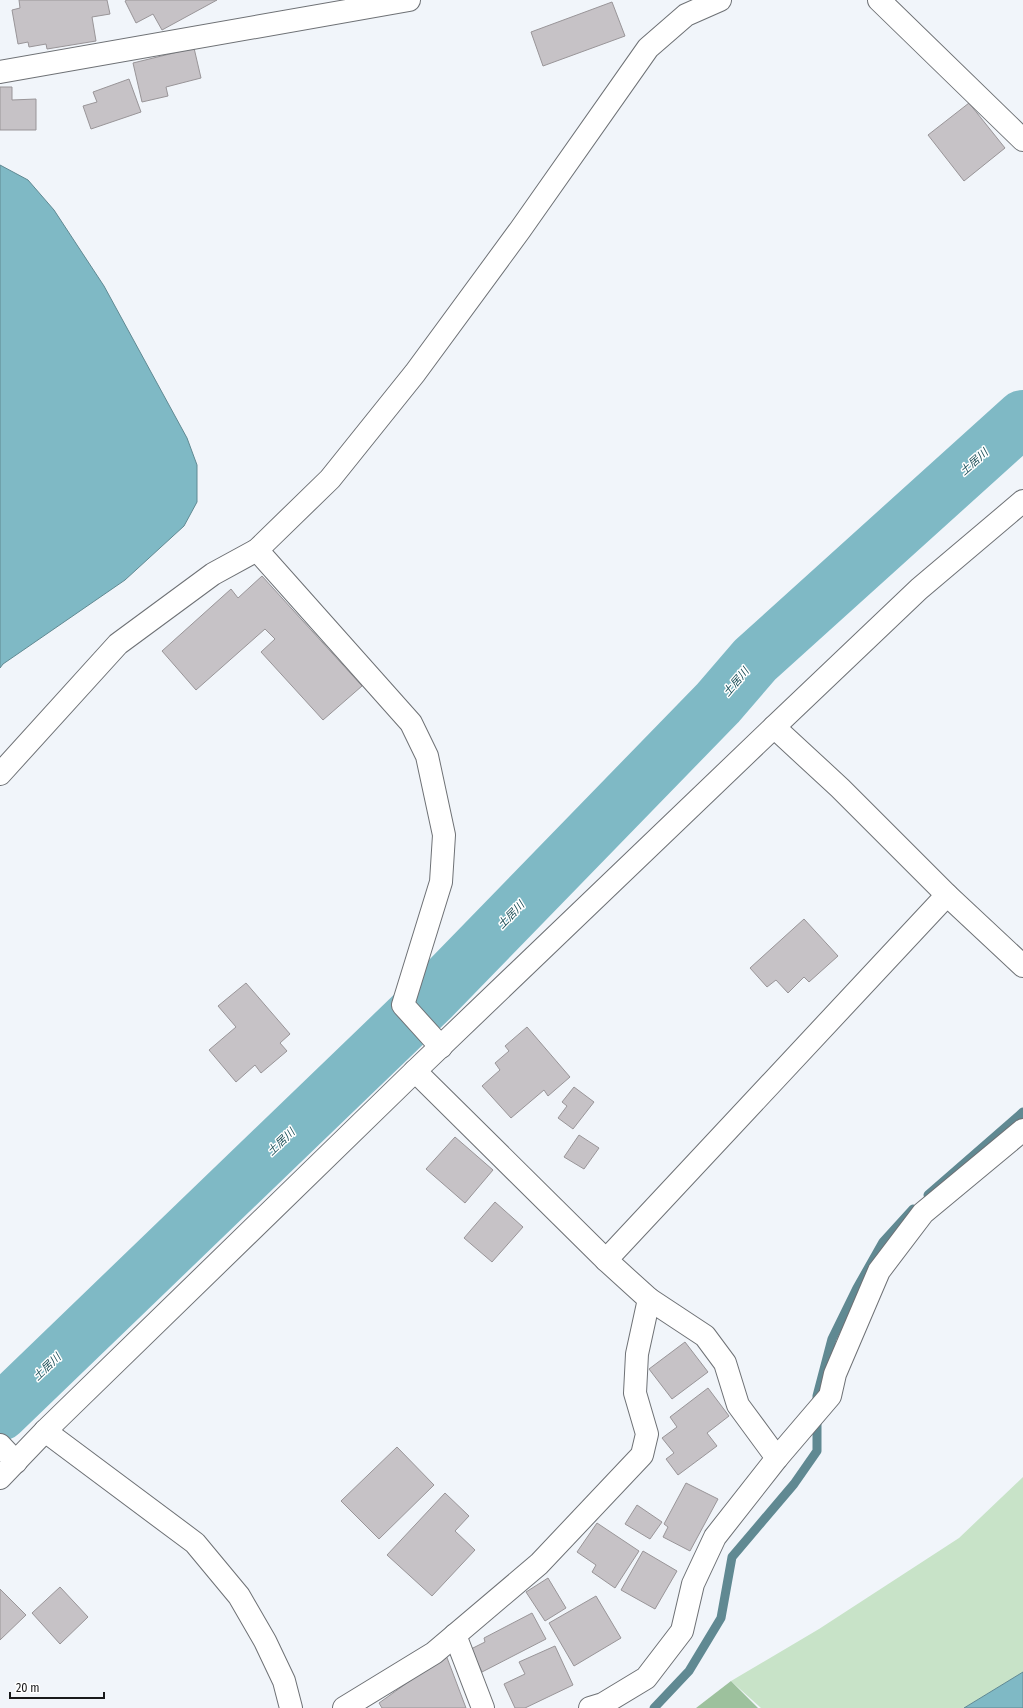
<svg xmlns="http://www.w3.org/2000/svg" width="1023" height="1708" viewBox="0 0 1023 1708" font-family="'Fira Sans Condensed','Noto Sans JP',sans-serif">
<rect width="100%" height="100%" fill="#f1f5fa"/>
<polygon fill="#c8e3c8" points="1023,1477 1023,1672 964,1708 761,1708 731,1681 819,1629 959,1538"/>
<polygon fill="#9dc19d" points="731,1681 758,1708 696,1708"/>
<g fill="#7fb9c5" stroke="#608992">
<polygon points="0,165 28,180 54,210 104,286 187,438 197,465 197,502 184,526 125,580 3,664 0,668"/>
<polygon points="1023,1672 1023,1708 964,1708"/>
</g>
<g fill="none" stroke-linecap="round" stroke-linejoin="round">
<g stroke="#608992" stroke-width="9">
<polyline points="928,1195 1023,1112"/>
<polyline points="817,1404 817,1396 832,1339 857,1288 883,1242 913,1209"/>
<polyline points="654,1708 689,1671 721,1618 732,1557 794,1484 817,1451 817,1417"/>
</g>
<polyline stroke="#7fb9c5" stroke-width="56" points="0,1413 433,996 718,703 755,660 1023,418"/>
</g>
<g fill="#c6c2c6" stroke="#999598">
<polygon points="19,0 107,0 110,14 92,17 96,41 47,49 46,44 29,47 28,42 18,44 12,10 20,8"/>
<polygon points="127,0 217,0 162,30 153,14 136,23 125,1"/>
<polygon points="612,2 625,36 543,66 531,32"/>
<polygon points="194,48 201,78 166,87 168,96 142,102 133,63"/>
<polygon points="129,79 141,112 91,129 83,106 97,102 93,92"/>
<polygon points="0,87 12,87 12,100 36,99 36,130 0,130"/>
<polygon points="969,103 1005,148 964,181 928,135"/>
<polygon points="262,576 362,686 323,720 261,652 275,639 265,629 196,690 162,651 231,589 238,598"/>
<polygon points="804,919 838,956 809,982 804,977 788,993 776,980 767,987 750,968"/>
<polygon points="246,983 290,1034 280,1043 287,1051 261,1073 255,1065 236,1082 209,1050 236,1027 218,1006"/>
<polygon points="527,1027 570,1077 548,1096 544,1090 511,1118 482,1086 500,1070 495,1063 509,1051 505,1046"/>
<polygon points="574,1087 594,1102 573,1129 558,1118 567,1106 562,1102"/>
<polygon points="579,1135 599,1148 584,1169 564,1157"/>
<polygon points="455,1137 493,1170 465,1203 426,1169"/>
<polygon points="495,1202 523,1227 492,1262 464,1238"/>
<polygon points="685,1342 708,1372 672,1399 649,1369"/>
<polygon points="708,1388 729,1416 707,1433 717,1446 678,1475 666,1459 674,1453 662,1438 677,1427 670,1417"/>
<polygon points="397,1447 434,1485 379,1539 341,1501"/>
<polygon points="686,1483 718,1499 690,1551 663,1537 668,1527 664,1524"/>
<polygon points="445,1493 469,1516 455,1531 475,1550 432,1596 387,1555"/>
<polygon points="637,1505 662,1522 650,1539 625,1524"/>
<polygon points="597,1523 639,1551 615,1588 592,1572 596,1565 577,1552"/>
<polygon points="643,1551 677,1571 655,1609 621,1590"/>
<polygon points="548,1578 566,1608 545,1621 526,1592"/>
<polygon points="60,1587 88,1617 60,1644 32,1613"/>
<polygon points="0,1589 26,1615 0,1640"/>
<polygon points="596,1596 621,1638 574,1666 549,1623"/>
<polygon points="532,1613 546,1639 482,1672 471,1649 485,1642 484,1638"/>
<polygon points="555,1646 573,1685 525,1708 515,1708 504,1684 525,1674 519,1662"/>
<polygon points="446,1655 466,1708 382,1708 379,1703"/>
</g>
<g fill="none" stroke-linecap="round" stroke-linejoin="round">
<defs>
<g id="street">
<polyline points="879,0 1023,140"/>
<polyline points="0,72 409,0"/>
<polyline points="257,550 411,723 427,756 444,835 441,882 403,1005 441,1047"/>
<polyline points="774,727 840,788 947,895 1023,966"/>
<polyline points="0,774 118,644 213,574 257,550 330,479 415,373 520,230 648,48 686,15 720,0"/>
<polyline points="606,1260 947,895"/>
<polyline points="649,1299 705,1336 725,1363 738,1405 777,1458"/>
<polyline points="45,1431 195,1543 239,1596 265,1641 284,1681 291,1708"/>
<polyline points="0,1445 16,1462"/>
<polyline points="455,1635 483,1708"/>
<polyline points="344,1708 434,1653 539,1564 642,1455 647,1434 635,1393 637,1354 649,1299 606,1260 415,1071"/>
<polyline points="590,1708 603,1704 646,1678 682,1631 693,1584 715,1537 777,1458 830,1396 835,1374 879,1271 923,1213 1023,1130"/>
</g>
<polyline id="secondary" points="0,1478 45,1431 415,1071 774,727 919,589 1023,501"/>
</defs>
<use href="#street" stroke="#6e7175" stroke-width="24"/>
<use href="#secondary" stroke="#6e7175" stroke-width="24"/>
<use href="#street" stroke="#fff" stroke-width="22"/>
<use href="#secondary" stroke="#fff" stroke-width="22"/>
</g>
<g text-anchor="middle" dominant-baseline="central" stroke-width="3" stroke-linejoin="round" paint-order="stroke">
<g font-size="11" font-style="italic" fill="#1b4e57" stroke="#fff">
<text transform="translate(974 462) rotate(-42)">土居川</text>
<text transform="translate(736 682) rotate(-50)">土居川</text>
<text transform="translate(511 915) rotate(-46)">土居川</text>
<text transform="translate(281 1142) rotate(-44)">土居川</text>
<text transform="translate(47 1367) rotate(-44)">土居川</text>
</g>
</g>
<path d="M10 1692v6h94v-6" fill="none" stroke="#18191a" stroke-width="2"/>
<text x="16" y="1692" font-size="12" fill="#18191a" stroke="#ffffff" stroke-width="3" paint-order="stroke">20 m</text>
</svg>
